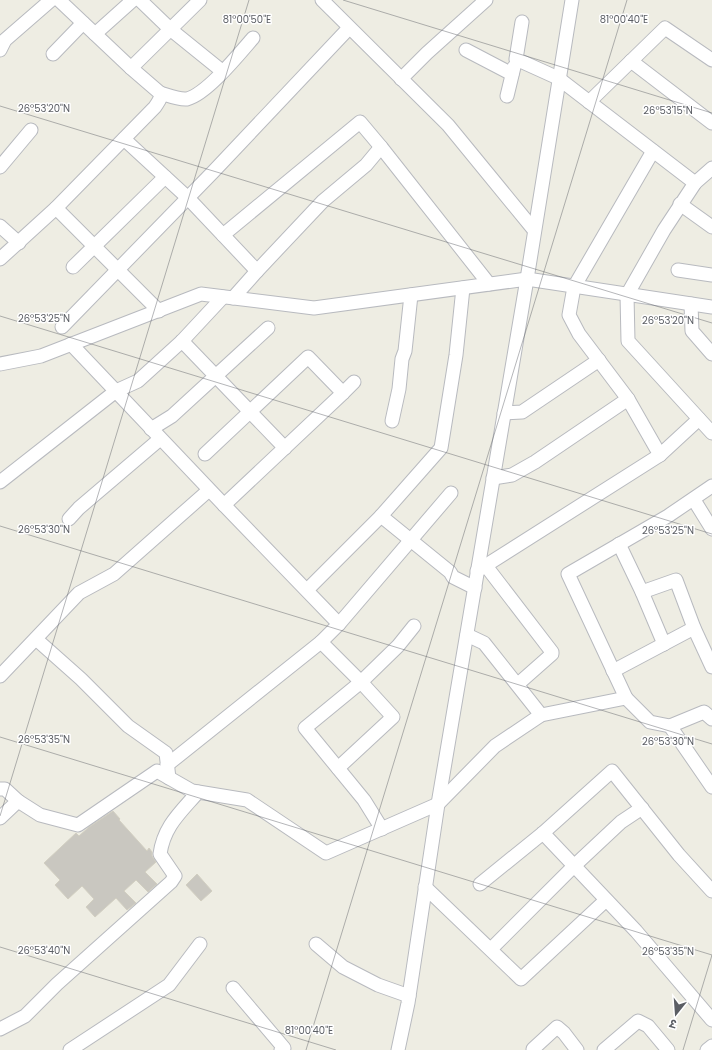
<svg xmlns="http://www.w3.org/2000/svg" width="712" height="1050" viewBox="0 0 712 1050" font-family="Poppins,'Noto Sans Devanagari',sans-serif">
<rect width="100%" height="100%" fill="#eeede3"/>
<g fill="#c9c7c0" stroke="#d2cfc1">
<polygon points="113,811 120,819 119,820 147,851 149,848 152,852 152,856 156,862 145,872 157,884 148,892 136,880 124,891 136,903 127,910 116,898 95,917 86,907 94,899 82,886 68,899 55,885 60,880 44,863 76,833 79,836 89,827"/>
<polygon points="197,874 212,891 201,901 186,885"/>
</g>
<g fill="none" stroke-linecap="round" stroke-linejoin="round">
<defs>
<g id="minor">
<polyline points="59,0 131,68 200,0"/>
<polyline points="140,0 170,29 222,71"/>
<polyline points="322,0 448,125 534,230"/>
<polyline points="522,22 516,59 558,78 695,183"/>
<polyline points="95,34 133,0"/>
<polyline points="0,50 5,40 51,0"/>
<polyline points="466,50 512,74"/>
<polyline points="53,54 83,23"/>
<polyline points="631,61 712,123"/>
<polyline points="401,79 427,53 486,0"/>
<path d="M160,93C167,95 179,100 187,99C207,94 239,54 253,38"/>
<polyline points="507,96 514,67"/>
<polyline points="589,102 665,28 712,60"/>
<polyline points="124,139 188,198 257,271 233,298"/>
<polyline points="653,151 574,287 569,315 579,334 628,399 660,455"/>
<polyline points="0,167 31,130"/>
<polyline points="712,168 695,183 664,230 627,295 628,341 712,433"/>
<polyline points="680,204 712,227"/>
<polyline points="56,208 159,311"/>
<polyline points="0,226 19,243"/>
<polyline points="223,235 360,122 381,147 489,284"/>
<path d="M0,259L56,208L155,107C158,102 162,98 160,93L131,68"/>
<polyline points="73,267 165,177"/>
<polyline points="678,270 712,275"/>
<polyline points="257,271 323,201 366,165 381,147"/>
<polyline points="691,304 692,331 712,354"/>
<polyline points="62,327 213,172 349,28"/>
<polyline points="182,341 285,448"/>
<polyline points="71,344 224,505 339,624"/>
<polyline points="0,364 41,356 201,294 314,308 527,279 712,307"/>
<polyline points="343,393 354,382"/>
<polyline points="504,413 522,412 599,360"/>
<polyline points="392,421 399,389 402,359 405,351 411,295"/>
<polyline points="151,429 172,416 268,328"/>
<polyline points="205,454 308,357 343,393 224,505"/>
<polyline points="493,478 512,475 535,462 628,399"/>
<polyline points="0,482 116,391 138,381 182,341 223,297"/>
<polyline points="694,500 712,529"/>
<polyline points="381,516 441,448 456,355 463,288"/>
<polyline points="69,519 79,508 160,439"/>
<polyline points="486,566 552,652 552,654 518,684"/>
<polyline points="477,571 660,455 699,419"/>
<polyline points="307,590 381,516 450,572 453,577 475,588"/>
<polyline points="642,592 664,644"/>
<polyline points="694,628 712,667"/>
<polyline points="467,635 484,643 541,715"/>
<polyline points="36,639 81,679 128,726 166,753 169,778"/>
<polyline points="613,671 694,628 676,580 642,592 619,544"/>
<polyline points="0,676 79,593 114,574 209,490"/>
<polyline points="626,698 568,574 668,516 712,486"/>
<polyline points="670,726 712,787"/>
<polyline points="167,765 321,642"/>
<polyline points="338,768 393,717 361,682 398,646 414,626"/>
<polyline points="0,789 5,789 18,801 40,815 78,825 157,771 192,791 247,800 326,853 438,804 495,746 541,715 626,698 650,722 670,726 704,712 712,719"/>
<polyline points="0,818 18,801"/>
<polyline points="382,829 364,800 305,728 361,682 321,642 339,624 451,493"/>
<polyline points="480,884 543,833"/>
<polyline points="425,887 521,979 606,900"/>
<polyline points="712,891 679,855 612,771 543,833 636,931 712,1020"/>
<polyline points="316,944 343,967 378,985 409,996"/>
<polyline points="491,949 574,866 621,822 642,808"/>
<polyline points="233,988 284,1048 281,1050"/>
<path d="M0,1029L25,1016L57,984L171,882L175,876L160,854C164,826 180,813 198,792"/>
<polyline points="533,1049 557,1027 564,1033 577,1050"/>
<polyline points="70,1050 169,985 200,944"/>
<polyline points="398,1050 408,1003 438,804 527,279 572,0"/>
<polyline points="604,1050 638,1021 648,1026 668,1050"/>
<polyline points="707,1050 712,1046"/>
</g>
</defs>
<use href="#minor" stroke="#b8babf" stroke-width="15"/>
<use href="#minor" stroke="#fff" stroke-width="13"/>
</g>
<path fill="none" stroke="#5b5e64" stroke-width="1" stroke-opacity="0.45" d="M343,0L712,113M0,106L712,323M0,316L712,534M0,526L712,744M0,737L712,955M0,816L249,0M0,947L336,1050M306,1050L627,0M683,1050L712,955"/>
<g font-size="10" text-anchor="middle" fill="#5b5e64" stroke="#fff" stroke-width="3" stroke-linejoin="round" paint-order="stroke">
<text x="247" y="23">81°00'50"E</text>
<text x="624" y="23">81°00'40"E</text>
<text x="44" y="112">26°53'20"N</text>
<text x="668" y="114">26°53'15"N</text>
<text x="44" y="322">26°53'25"N</text>
<text x="668" y="324">26°53'20"N</text>
<text x="44" y="533">26°53'30"N</text>
<text x="668" y="534">26°53'25"N</text>
<text x="44" y="743">26°53'35"N</text>
<text x="668" y="745">26°53'30"N</text>
<text x="44" y="954">26°53'40"N</text>
<text x="668" y="955">26°53'35"N</text>
<text x="309" y="1034">81°00'40"E</text>
</g>
<g transform="translate(676 1014) rotate(197)" stroke="#ffffff" stroke-width="3" paint-order="stroke">
<path d="M0-3L7 15L0 10L-7 15Z" fill="#5b5e64"/>
<text y="-6" font-size="11" font-weight="bold" text-anchor="middle" fill="#5b5e64">उ</text>
</g>
</svg>
